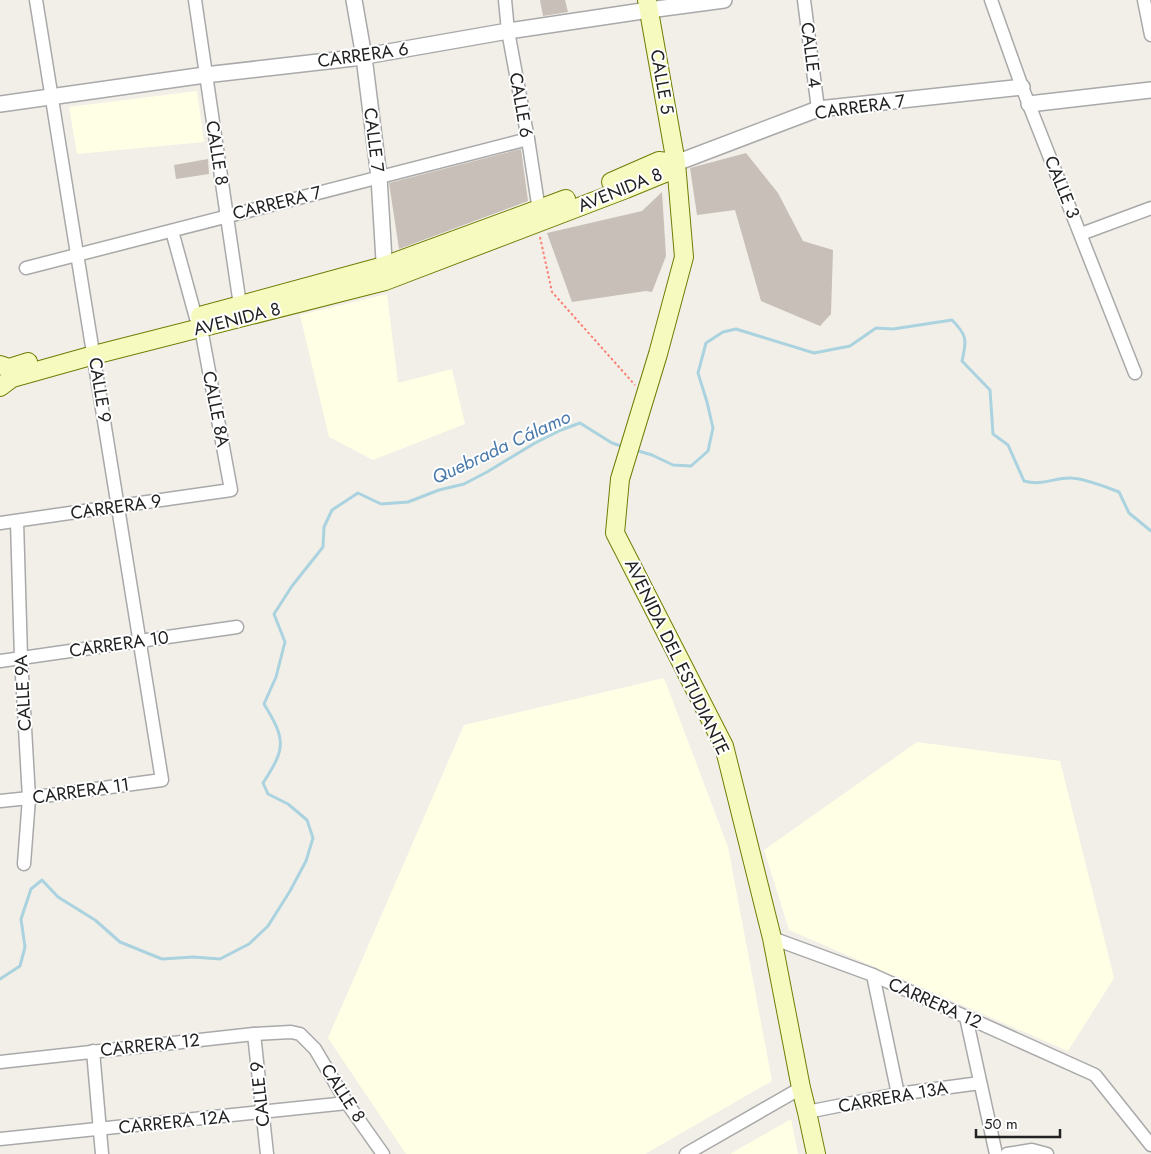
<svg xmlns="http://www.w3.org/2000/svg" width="1151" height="1154" viewBox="0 0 1151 1154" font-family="Jost,sans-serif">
<rect width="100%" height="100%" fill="#f2efe9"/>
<g fill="#ffffe5">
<polygon points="197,91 204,142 77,154 69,107"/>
<polygon points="387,294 398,383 452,369 465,424 373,460 329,437 300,315"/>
<polygon points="664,678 728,847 772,1081 645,1154 406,1154 328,1038 464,725"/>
<polygon points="917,742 1060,761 1114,978 1068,1051 789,930 764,850"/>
<polygon points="791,1119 798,1154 730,1154"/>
</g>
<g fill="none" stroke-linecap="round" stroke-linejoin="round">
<g stroke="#aad3df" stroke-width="3">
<path d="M635,450L652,455L673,465L691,466L708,451L713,428L707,402L698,373L706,343L723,332L736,329L814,353L850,346L876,328L893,329L952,320C967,335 967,340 962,361L990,390L993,434L1008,445L1024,481C1043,486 1053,478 1070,478C1084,478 1106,487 1119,492L1129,513L1151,531"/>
<path d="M0,979L20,966L25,947L21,919L31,889L42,880L58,897L95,920L120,942L162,959L193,957L220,959L249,944L268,926L290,891L306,861L313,838L307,820L288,804L268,794L263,783C286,748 286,740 264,704L276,677L285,642L274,614L292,586L323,547L324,527L332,510L358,493L381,504L408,502L439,490L464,484L487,472L535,443L561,430L580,423L612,443L624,447"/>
</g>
</g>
<g fill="#c7bfb8">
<polygon points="540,0 565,0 568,12 543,16"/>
<polygon points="521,149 528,201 399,249 389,183"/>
<polygon points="746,153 778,193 803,241 833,250 831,314 820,326 761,301 735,210 697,215 690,168"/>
<polygon points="208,159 209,174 176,179 174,165"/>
<polygon points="662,192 666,256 652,292 646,291 572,302 547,233 642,211"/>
</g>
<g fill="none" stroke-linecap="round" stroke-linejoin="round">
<defs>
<g id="minor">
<polyline points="195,0 240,305"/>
<polyline points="505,0 508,31 528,139 540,217"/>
<polyline points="804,0 818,109"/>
<polyline points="991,0 1022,87 1135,373"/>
<polyline points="1144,0 1151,35"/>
<polyline points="172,231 196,318"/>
<polyline points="1081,234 1151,208"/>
<polyline points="26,268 528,139"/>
<polyline points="17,521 21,658 29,798 24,864"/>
<polyline points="0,523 231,490 201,328"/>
<polyline points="0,661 237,627"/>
<polyline points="0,801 29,798 162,780 36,0"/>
<polyline points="772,938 873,975 1095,1075 1151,1145"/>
<polyline points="873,975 898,1094"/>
<polyline points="966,1017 996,1154"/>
<polyline points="254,1034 267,1154"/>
<polyline points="93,1051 102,1154"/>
<polyline points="0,1062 254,1034 291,1032 300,1034 315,1049 347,1103 383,1154"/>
<polyline points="807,1112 898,1094 980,1083"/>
<polyline points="0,1139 347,1103"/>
<polyline points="686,1154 801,1088"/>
<polyline points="1007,1154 1032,1150 1047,1154"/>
</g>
<g id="tertiary">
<polyline points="354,0 364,57 379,177 385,277"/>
<polyline points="0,104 205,75 354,58 508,31 649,10 724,0"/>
<polyline points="1029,104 1151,90"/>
<polyline points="676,163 818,109 1022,87"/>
</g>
<g id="secondary">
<polyline points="647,0 676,163 684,257 658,354 620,479 615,533 724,746 772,938 801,1088 807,1112 816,1154"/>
<polyline points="611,182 659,161 676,163"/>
<polyline points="200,316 384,266 566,199"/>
<polyline points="0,365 9,368 28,362"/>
<polyline points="0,387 12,378 94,355 385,281 626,189 665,173 676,163"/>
</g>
</defs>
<use href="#minor" stroke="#a9a9a9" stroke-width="15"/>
<use href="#tertiary" stroke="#a9a9a9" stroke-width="18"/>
<use href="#secondary" stroke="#707d05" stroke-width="20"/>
<polyline stroke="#fa8072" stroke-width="2" stroke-dasharray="2.5 2.5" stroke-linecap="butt" points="540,237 552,292 635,385"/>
<use href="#minor" stroke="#fff" stroke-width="12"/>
<use href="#tertiary" stroke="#fff" stroke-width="15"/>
<use href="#secondary" stroke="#f7fabf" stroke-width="18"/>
</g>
<g text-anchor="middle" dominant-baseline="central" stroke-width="4" stroke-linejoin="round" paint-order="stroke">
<g font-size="18" fill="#222" stroke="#fff">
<text transform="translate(363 55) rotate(-8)">CARRERA 6</text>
<text transform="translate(811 55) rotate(83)">CALLE 4</text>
<text transform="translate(662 82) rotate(80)">CALLE 5</text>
<text transform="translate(521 105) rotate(80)">CALLE 6</text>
<text transform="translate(860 107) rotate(-8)">CARRERA 7</text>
<text transform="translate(374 140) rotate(83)">CALLE 7</text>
<text transform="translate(217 153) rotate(81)">CALLE 8</text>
<text transform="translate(1062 187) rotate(68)">CALLE 3</text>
<text transform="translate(620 190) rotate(-22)">AVENIDA 8</text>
<text transform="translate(277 203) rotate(-14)">CARRERA 7</text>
<text transform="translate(237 319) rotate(-14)">AVENIDA 8</text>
<text transform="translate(100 390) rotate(81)">CALLE 9</text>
<text transform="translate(216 409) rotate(79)">CALLE 8A</text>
<text transform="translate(116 507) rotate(-8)">CARRERA 9</text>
<text transform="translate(119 644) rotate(-8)">CARRERA 10</text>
<text transform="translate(677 657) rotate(64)">AVENIDA DEL ESTUDIANTE</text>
<text transform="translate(23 693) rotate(-93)">CALLE 9A</text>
<text transform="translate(81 791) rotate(-8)">CARRERA 11</text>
<text transform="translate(935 1003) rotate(24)">CARRERA 12</text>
<text transform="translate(150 1045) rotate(-6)">CARRERA 12</text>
<text transform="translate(343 1093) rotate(57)">CALLE 8</text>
<text transform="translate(260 1094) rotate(-96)">CALLE 9</text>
<text transform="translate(893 1097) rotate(-10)">CARRERA 13A</text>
<text transform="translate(174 1122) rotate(-6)">CARRERA 12A</text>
</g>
<g font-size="19" font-style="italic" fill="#4a7aab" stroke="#fff">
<text transform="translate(501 447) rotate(-25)">Quebrada Cálamo</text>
</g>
</g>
<path d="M976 1129v8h84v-8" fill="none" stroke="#222222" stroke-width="2.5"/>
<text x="984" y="1129" font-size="15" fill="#222222" stroke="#ffffff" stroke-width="4" paint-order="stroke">50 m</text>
</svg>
